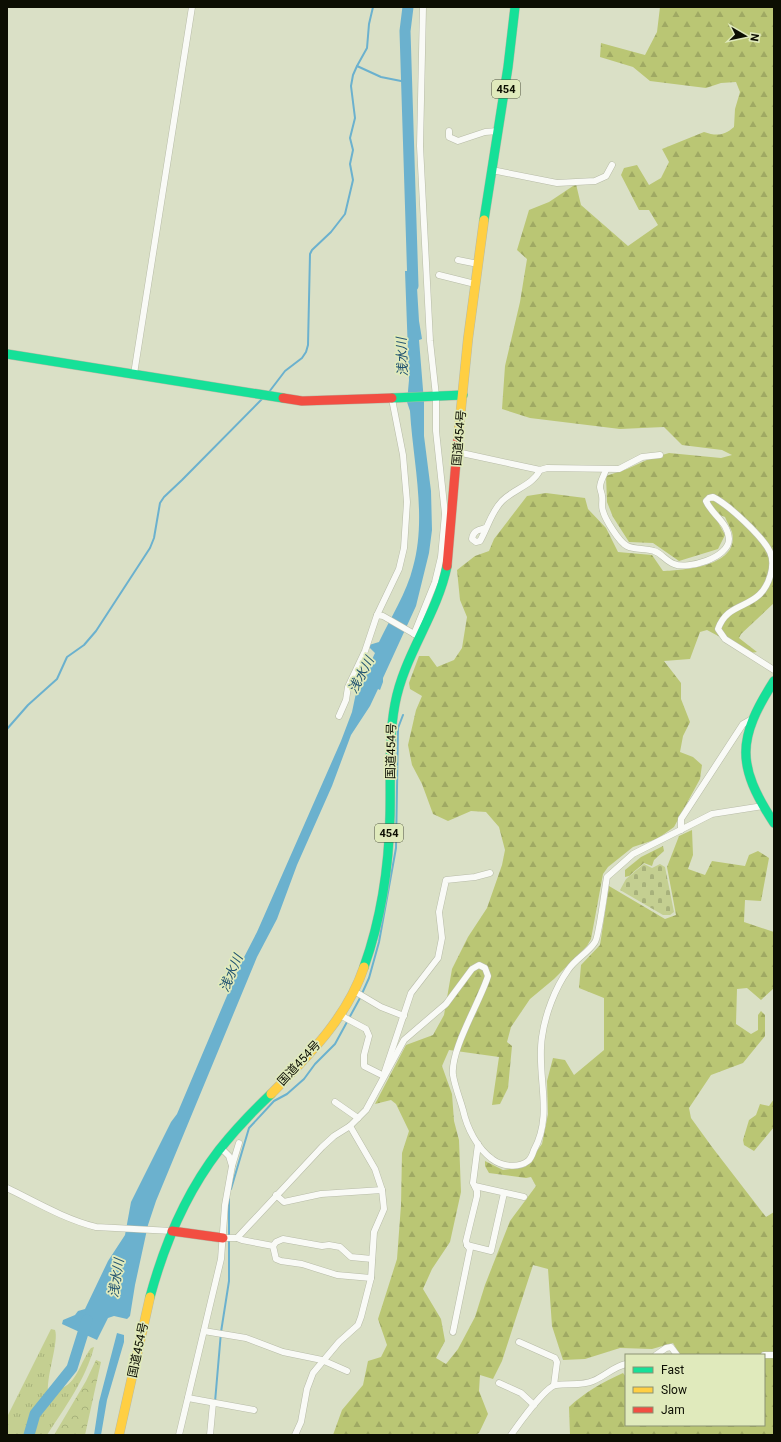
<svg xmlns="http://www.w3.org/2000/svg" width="781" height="1442" viewBox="0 0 781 1442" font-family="Roboto,'Noto Sans JP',sans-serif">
<defs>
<pattern id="grass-tufts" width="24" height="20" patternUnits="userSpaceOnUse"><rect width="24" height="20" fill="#c4cf91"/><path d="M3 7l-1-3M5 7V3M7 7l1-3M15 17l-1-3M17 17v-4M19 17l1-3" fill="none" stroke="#a7b17b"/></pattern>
<pattern id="forest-firs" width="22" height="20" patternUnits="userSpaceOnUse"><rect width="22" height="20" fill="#bac674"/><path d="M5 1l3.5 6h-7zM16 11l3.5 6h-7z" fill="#9fa963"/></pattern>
<pattern id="cemetery-stones" width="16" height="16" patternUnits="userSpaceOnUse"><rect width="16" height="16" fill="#c4cf91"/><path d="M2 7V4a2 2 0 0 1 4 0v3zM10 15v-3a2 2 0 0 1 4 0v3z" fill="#a7b17b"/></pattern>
<pattern id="park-crowns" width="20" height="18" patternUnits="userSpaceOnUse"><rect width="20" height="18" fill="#c4cf91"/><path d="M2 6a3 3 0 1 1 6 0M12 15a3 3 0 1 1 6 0" fill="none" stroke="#a7b17b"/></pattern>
</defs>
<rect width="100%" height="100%" fill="#dae0c6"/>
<path fill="url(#grass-tufts)" d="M51,1329L55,1330C59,1341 47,1374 48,1391C77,1390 77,1367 91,1348L94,1347C86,1379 65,1407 47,1435H7V1417Z"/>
<g fill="url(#forest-firs)">
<path d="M660,7H774V603L741,634L739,638L757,652L750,653L707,630L700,632L690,659L664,661L681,683V699L690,722L683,736L680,752L693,757L702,765L700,779L674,827L657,839L633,847L608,867L603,874L591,939L587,946L554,979L530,999L511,1027L507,1042L512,1046L508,1088L500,1104L492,1105L499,1057L449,1050L442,1066L452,1094L454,1121L459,1140L461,1192L450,1242L432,1269L423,1289L441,1319L445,1341L436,1358L446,1364L458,1349L475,1317L485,1285L510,1221L536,1186L531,1177L526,1178L489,1173L485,1166V1161L503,1170L525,1167L542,1144L548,1114L547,1081L553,1058L565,1060L574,1075L604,1050V998L579,988L581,965L600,945L609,886L665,919L676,915L667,867L679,836L692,830L693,855L688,869L705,875L712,861L745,866L749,855L758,851L769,858L761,901L745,900L744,922L774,932V988L761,1000L747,988L737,989L736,1024L751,1034L758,1030V1015L761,1011L765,1015V1036L743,1063L711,1075L689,1108L691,1118L712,1147L766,1217L774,1212V1435H570L569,1407C585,1392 603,1382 623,1373L626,1377V1425H764V1355H680L673,1343L652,1349L620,1348L585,1359L563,1360L552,1326L548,1269L533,1265L502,1361L493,1379L480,1375L479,1391L488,1414L479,1433L475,1435H333L342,1410L363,1385L368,1361L381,1357L387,1345L378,1319L397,1259L401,1205L402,1153L409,1131L396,1104L391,1100L375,1104L406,1045L433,1035L444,1015L452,969L468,937L487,908L502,865L505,850L499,827L486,812L471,811L448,821L433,814L422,784L412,765L408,745L416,710L422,696L410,689L409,683L419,656H429L437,667L454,660L462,648L467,617L460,600L457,570L475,556L489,551L494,539L527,496L546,493L585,498L588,509L606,528L618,552L652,555L663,571C686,570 740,566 732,532C730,527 727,522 725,517L717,514L719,524L725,535L718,549L679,561L653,543L629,542L613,517L607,502L606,476L627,469L649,459L669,453L721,458L732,455L722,450L682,445L664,427L620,429L530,418L502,409L505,366L520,302L527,259L517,250L529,210L549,202L576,184L581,205L628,246L658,225L649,210H639L621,175L624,168L637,165L649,185L661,178L669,162L662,149L704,132C716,136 724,136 734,127L735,109L740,92L736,82L721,83L706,88L650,81L633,67L600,57L601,43L645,55L657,32Z"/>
<polygon points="663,846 664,851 654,860 652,866 644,863 629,876 625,877 625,870 641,857"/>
<polygon points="774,1099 774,1127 754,1151 744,1145 743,1140 749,1120 756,1115 760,1104 769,1106"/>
</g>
<polygon fill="url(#cemetery-stones)" points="644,864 652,868 660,864 665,867 674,912 670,915 663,915 620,890 626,879"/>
<polygon fill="url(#park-crowns)" points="96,1360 101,1362 85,1435 54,1435 86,1381"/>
<g fill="#6bb1ce">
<path d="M405,271H416L419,321L422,339L419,340L424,402V436L431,491L432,530L429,553L416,606L383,678V682L380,690L378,689L370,706L351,735L332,786L297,865L277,919L257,957L156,1201L148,1225L135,1285L130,1316L127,1319L114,1316L108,1318L97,1340L62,1324L63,1320L75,1315L78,1311L85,1309L108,1261L125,1235L131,1202L171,1122L177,1114L240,965L257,932L341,741L352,712L356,693L375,653L369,647V645L379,642C390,619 407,592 413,567C427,517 413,462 410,411L407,402L409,380Z"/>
<polygon points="117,1333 124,1335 124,1342 107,1400 101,1435 94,1435 99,1402"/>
</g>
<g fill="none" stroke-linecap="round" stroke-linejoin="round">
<g stroke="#6bb1ce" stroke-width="2">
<polyline points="373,7 369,24 367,48 357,66 381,77 406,82"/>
<polyline points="269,392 285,371 302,358 306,352 308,345 310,254 312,250 331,232 345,214 353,180 350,164 353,150 350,138 355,118 351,86 353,75 357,66"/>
<polyline points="7,729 28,705 57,679 67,657 84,645 96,631 150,548 154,538 160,503 164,497 182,480 263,398"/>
<polyline points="231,1189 249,1128 274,1101 287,1094 304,1079 315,1064 335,1044 360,998 369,978 379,942 396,848 398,728 403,715"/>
<polyline points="215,1402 221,1332 229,1281 229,1199"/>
</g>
<g stroke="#6bb1ce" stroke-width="11">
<polyline points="408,7 405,31 413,286"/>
<polyline points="29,1435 35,1414 72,1368 87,1320"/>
</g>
<defs>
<g id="street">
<polyline points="449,131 449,137 458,141 485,132 498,131"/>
<polyline points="492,170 557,183 595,181 606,176 612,165"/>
<polyline points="458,260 478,264"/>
<polyline points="439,275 475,284"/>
<polyline points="134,374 192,7"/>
<polyline points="457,452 540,470 547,468 619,469 642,457 660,455"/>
<path d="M606,470C604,475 600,482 600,487C600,490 602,493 602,496C603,501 601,506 603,511C605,519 619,542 627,546C635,550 645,548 654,551C661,553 666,561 674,564C687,570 729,558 729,539C728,522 712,515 706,501L709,498L713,497C729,505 763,537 770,552C776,565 769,586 759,595C745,608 726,606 718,629L725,639L774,670"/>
<path d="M485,528C478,530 473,531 472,539L476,542L480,541C488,527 491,512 502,501C515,488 532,486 540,470"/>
<polyline points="377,615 383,616 416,635"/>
<polyline points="414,634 435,582 441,557 445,514 436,431 436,396 430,341 420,146 423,7"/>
<polyline points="339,716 346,700 348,687 365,651 377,615 399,569 404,548 407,502 403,455 392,399"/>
<polyline points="681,830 681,819 743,724 750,720"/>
<polyline points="354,991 381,1007 404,1016"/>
<polyline points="340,1015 366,1029 369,1036 364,1055 364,1066 384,1076"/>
<polyline points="385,1071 411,993 438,958 442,938 439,912 446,880 475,877 490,873"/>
<polyline points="335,1102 358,1118"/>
<polyline points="232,1166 239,1143"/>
<polyline points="475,1186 524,1197"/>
<path d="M7,1188C36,1202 64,1219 96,1227L172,1231"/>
<polyline points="276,1195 284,1202 321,1194 382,1190"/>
<path d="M223,1238H237L322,1147L334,1136L350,1126L366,1110L404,1040L446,1004L472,969L479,965L485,968L488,976C480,1002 450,1050 453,1075C455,1087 460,1099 463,1110C467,1128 477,1148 492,1159C501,1166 518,1169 528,1161C531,1159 533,1153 534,1150C554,1114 536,1075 542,1037C545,1015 555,988 568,970C575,959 588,953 595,942C599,937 605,887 607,877L633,854L712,814L763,806"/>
<polyline points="237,1238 242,1240 273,1246 276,1259 281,1261 302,1264 337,1275 371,1278"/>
<polyline points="467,1245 491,1251 504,1193"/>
<polyline points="273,1246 276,1242 283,1239 322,1246 329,1245 340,1247 351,1257 372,1259"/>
<polyline points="204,1331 246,1338 283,1352 322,1360 347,1371"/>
<polyline points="453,1332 470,1249 467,1245 466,1241 477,1196 477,1191 473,1183 478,1144"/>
<polyline points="519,1342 555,1358 557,1362 554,1385"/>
<polyline points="656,1355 666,1348 671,1347 677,1355"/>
<polyline points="764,1355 774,1355"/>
<polyline points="499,1383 521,1393 534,1405"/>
<polyline points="188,1398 254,1410"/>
<polyline points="179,1435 221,1259 225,1205 232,1166 229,1156 221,1148"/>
<polyline points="210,1435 213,1403"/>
<polyline points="295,1435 301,1422 307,1389 313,1373 339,1342 358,1325 361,1317 371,1278 374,1232 384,1209 382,1190 375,1169 350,1126"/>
<path d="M511,1435C518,1425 546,1386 556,1385C568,1383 582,1386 593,1381C605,1376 613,1367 626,1364"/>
</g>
<g id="fast">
<polyline points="484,220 508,67 515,7"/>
<polyline points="7,354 283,398"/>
<polyline points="392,398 463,395"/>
<path d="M774,681C737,739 736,765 774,823"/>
<path d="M364,967C381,919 389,867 390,815C391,778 388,741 395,704C404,655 437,615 447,566"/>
<path d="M150,1297C164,1245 186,1193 219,1150C235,1130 253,1111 271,1094"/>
</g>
<g id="slow">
<polyline points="458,438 468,339 484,220"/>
<path d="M271,1094C308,1056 347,1018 364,967"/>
<polyline points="119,1435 150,1297"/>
</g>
<g id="jam">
<polyline points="283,398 302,401 392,398"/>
<polyline points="447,566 458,438"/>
<polyline points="172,1231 223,1238"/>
</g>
</defs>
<use href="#street" stroke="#b7bba7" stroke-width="7"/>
<use href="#fast" stroke="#b7bba7" stroke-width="10"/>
<use href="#slow" stroke="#b7bba7" stroke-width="10"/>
<use href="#jam" stroke="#b7bba7" stroke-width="10"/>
<use href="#street" stroke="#f9faf6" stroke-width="6"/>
<use href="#fast" stroke="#16e098" stroke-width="9"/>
<use href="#slow" stroke="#ffcf43" stroke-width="9"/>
<use href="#jam" stroke="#f24e42" stroke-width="9"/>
</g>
<g text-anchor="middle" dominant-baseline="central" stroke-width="3.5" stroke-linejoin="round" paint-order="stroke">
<g fill="#e0eabc" stroke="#4c503a" stroke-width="1">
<rect x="492" y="80" width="28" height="18" rx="3"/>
<rect x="375" y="824" width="28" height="18" rx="3"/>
</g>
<g font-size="11" font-weight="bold" fill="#0c0e02">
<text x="506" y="89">454</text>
<text x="389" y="833">454</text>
</g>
<g font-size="12" fill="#0c0e02" stroke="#e0eabc">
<text transform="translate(459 438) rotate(-85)">国道454号</text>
<text transform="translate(391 751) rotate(-89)">国道454号</text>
<text transform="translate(299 1063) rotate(-47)">国道454号</text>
<text transform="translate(138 1350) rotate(-78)">国道454号</text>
</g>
<g font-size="13" font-style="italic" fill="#215370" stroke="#e0eabc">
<text transform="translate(402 357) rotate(-92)">浅水川</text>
<text transform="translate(361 675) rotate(-62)">浅水川</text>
<text transform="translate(231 973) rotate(-67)">浅水川</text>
<text transform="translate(116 1278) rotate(-81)">浅水川</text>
</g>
</g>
<rect width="781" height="1442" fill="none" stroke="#0c0e02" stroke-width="16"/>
<rect x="625" y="1354" width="140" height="72" fill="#e0eabc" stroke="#8b9272"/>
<rect x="633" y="1367" width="20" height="6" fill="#16e098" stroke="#8b9272"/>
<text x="661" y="1374" font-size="12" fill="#0c0e02">Fast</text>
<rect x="633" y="1387" width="20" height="6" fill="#ffcf43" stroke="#8b9272"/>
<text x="661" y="1394" font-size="12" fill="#0c0e02">Slow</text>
<rect x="633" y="1407" width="20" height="6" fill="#f24e42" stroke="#8b9272"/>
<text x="661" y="1414" font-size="12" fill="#0c0e02">Jam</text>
<g transform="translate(745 36) rotate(99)" stroke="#e0eabc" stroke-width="3" paint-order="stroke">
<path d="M0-3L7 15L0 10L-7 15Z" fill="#0c0e02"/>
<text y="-6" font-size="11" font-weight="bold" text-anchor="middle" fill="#0c0e02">N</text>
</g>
</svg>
